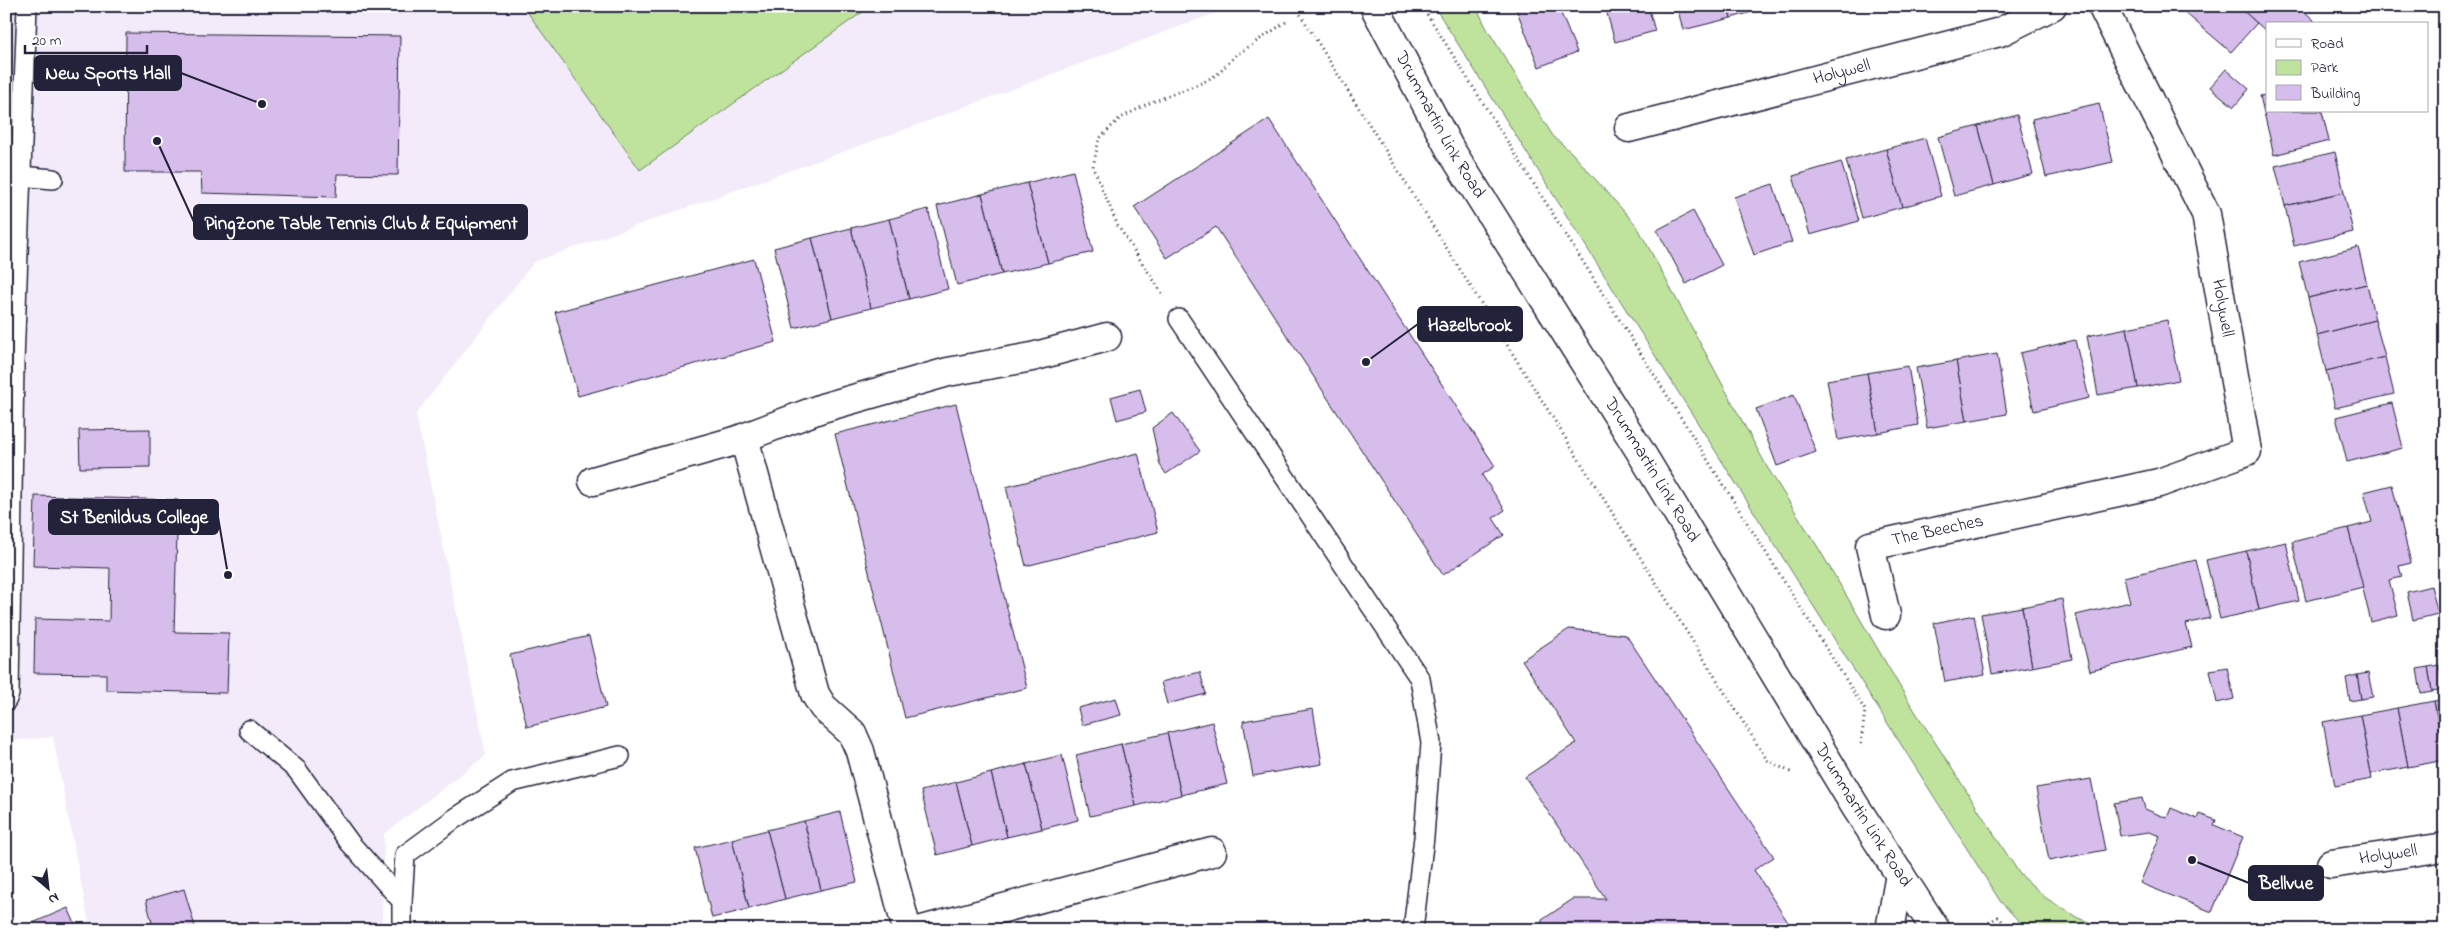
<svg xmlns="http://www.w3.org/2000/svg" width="2451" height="936" viewBox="0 0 2451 936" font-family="'Indie Flower',sans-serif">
<rect width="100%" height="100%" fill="#fff"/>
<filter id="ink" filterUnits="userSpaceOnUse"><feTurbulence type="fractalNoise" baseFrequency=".02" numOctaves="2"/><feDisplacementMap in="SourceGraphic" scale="10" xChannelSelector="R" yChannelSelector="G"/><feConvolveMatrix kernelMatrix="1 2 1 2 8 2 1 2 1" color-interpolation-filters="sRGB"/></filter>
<g filter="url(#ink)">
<polygon fill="#f3ebf9" points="6,6 1234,6 909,128 534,262 416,414 486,755 384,834 382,930 90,930 53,737 6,741"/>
<g fill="#bfe39d" stroke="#70826c">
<polygon points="523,6 871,6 640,170"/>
<polygon points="1434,6 1476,6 1486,27 1553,136 1572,153 1637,226 1767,467 1819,549 1906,697 2019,873 2046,898 2078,918 2111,930 2027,930 2000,901"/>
</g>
<g fill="#d7bdeb" stroke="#22223b">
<polygon points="1515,6 1558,6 1577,52 1539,67"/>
<polygon points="1605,6 1648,6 1655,31 1615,42"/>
<polygon points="1677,6 1728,6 1731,18 1683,30"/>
<polygon points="1728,6 1770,6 1770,7 1731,18"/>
<polygon points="2188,6 2238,6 2257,23 2231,52 2183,11"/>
<polygon points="2238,6 2298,6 2314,20 2312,24 2267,24 2267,32"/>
<polygon points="126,33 400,36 398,175 337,174 336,197 202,193 201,172 125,172"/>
<polygon points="2226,69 2249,89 2234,107 2210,87"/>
<polygon points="2267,95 2267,111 2322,111 2329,141 2274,155 2260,96"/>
<polygon points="2099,103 2113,162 2046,177 2032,119"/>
<polygon points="2017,115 2033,174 1994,185 1978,126"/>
<polygon points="1269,119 1495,466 1482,475 1505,510 1493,518 1504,535 1443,575 1216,227 1167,258 1134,207"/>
<polygon points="1978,126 1994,185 1954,196 1938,137"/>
<polygon points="1925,138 1941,196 1902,207 1886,149"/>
<polygon points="1886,149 1902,207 1862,218 1846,160"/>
<polygon points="2335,152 2344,192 2285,206 2275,166"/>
<polygon points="1841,162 1859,221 1810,235 1793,176"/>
<polygon points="1073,171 1093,252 1048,263 1027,183"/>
<polygon points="1027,183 1048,263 1002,274 982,194"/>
<polygon points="1773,184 1792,242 1754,255 1734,197"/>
<polygon points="2344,192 2353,232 2294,246 2285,206"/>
<polygon points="982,194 1002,274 957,285 937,206"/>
<polygon points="928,209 948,289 909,299 889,219"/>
<polygon points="1693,211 1722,265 1686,284 1657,230"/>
<polygon points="889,219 909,299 871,308 851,228"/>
<polygon points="851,228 871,308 832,318 812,238"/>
<polygon points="812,238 832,318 794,328 774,248"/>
<polygon points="2358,247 2367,284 2308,298 2299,262"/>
<polygon points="754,259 776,342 578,396 555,312"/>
<polygon points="2367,284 2375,320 2317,335 2308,298"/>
<polygon points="2167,320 2179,380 2138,388 2127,328"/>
<polygon points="2375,320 2385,357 2326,371 2317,335"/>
<polygon points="2127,328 2138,388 2098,395 2087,336"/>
<polygon points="2075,340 2089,398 2034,411 2020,353"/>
<polygon points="1997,354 2007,414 1967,421 1956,361"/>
<polygon points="2385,357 2394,394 2335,408 2326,371"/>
<polygon points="1956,361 1967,421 1927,428 1916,368"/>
<polygon points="1908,366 1918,425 1878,433 1867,373"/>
<polygon points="1867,373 1878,433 1838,440 1827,380"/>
<polygon points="1140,389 1146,412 1117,420 1111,397"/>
<polygon points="1794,395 1816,452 1777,466 1756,409"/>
<polygon points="2392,403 2403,448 2347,462 2336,417"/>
<polygon points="956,404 1027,688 905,718 835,434"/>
<polygon points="1173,413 1200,451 1166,474 1160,465 1152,428"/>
<polygon points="150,429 150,467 80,468 79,430"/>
<polygon points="1138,453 1158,532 1026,566 1006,487"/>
<polygon points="2392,485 2411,563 2399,566 2402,577 2389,580 2398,615 2371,622 2348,528 2372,522 2364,492"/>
<polygon points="35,496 178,500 174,632 229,633 227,693 106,690 106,674 34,673 35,619 109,621 110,568 33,566"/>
<polygon points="2348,528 2363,587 2306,601 2292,542"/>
<polygon points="2286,542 2299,601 2259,610 2246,551"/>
<polygon points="2246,551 2259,610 2220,619 2206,560"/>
<polygon points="2196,560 2210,618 2186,624 2192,647 2090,671 2076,615 2130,602 2124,577"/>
<polygon points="2431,586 2438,614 2413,620 2407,592"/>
<polygon points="2062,599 2072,659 2032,667 2022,607"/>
<polygon points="2022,607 2032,667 1992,674 1981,614"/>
<polygon points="1974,615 1985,675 1945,682 1934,623"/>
<polygon points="1569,629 1626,635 1774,857 1754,870 1793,930 1541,930 1542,920 1573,899 1606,899 1525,777 1576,743 1522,660"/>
<polygon points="589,636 606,707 527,727 510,655"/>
<polygon points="2439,665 2443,689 2432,691 2428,667"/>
<polygon points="2227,667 2234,699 2217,703 2210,670"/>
<polygon points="2428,667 2432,691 2421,693 2417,669"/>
<polygon points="1200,672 1206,694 1167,704 1161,682"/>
<polygon points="2368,673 2373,697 2361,699 2357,675"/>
<polygon points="2357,675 2361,699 2350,701 2346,678"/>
<polygon points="1116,698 1121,715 1082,725 1078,708"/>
<polygon points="2445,699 2445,755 2434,701"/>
<polygon points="2434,701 2445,760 2408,767 2397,708"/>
<polygon points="2397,708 2408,767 2371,774 2360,715"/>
<polygon points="1313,709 1322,764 1253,776 1243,721"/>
<polygon points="2360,715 2372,779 2335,786 2323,722"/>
<polygon points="1212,722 1227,784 1181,795 1167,733"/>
<polygon points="1167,733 1181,795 1136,806 1121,744"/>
<polygon points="1121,744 1136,806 1090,816 1076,755"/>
<polygon points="1062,755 1078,820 1042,829 1026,764"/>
<polygon points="1026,764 1042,829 1007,837 991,773"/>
<polygon points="991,773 1007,837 972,846 956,782"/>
<polygon points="2091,779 2105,850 2049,861 2036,788"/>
<polygon points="956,782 972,846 937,855 921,791"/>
<polygon points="2142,798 2145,809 2167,818 2171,808 2197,819 2199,814 2216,820 2214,825 2243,837 2212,912 2140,883 2160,836 2149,832 2120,836 2114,803"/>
<polygon points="840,812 857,882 821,890 804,821"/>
<polygon points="804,821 821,890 785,899 767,830"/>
<polygon points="6,827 8,869 6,868"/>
<polygon points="767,830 785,899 749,909 732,839"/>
<polygon points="732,839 749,909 712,918 695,848"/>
<polygon points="184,889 196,930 154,930 146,900"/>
<polygon points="68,908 78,930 16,930"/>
</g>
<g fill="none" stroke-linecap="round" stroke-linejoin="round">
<defs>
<g id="service">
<polyline points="20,176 53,179"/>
<polyline points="1179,319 1420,679 1431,743 1424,837 1413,930"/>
<polyline points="6,701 9,694 14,363 27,6"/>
<polyline points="249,730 297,770 350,843 402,901 402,930"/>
<polyline points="402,901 405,855 454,819 512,782 620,756"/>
</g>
<g id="minor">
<path id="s1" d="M1629,128L2000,32L2052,6"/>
<polyline points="744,438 815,694 823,707 852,733 860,751 907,930"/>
<polyline points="593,481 735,441 822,408 948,372 1032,357 1107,337"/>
<path id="s2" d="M1886,615L1870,546L2159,483L2247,451L2206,214L2102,6"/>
<path id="s3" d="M2331,864L2445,847"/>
<polyline points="922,930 1212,852"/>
</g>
<g id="secondary">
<path id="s4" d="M1374,6L1450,149L1640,451L1855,806L1936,930"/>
<polyline points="1890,930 1900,874"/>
</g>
</defs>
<use href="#service" stroke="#22223b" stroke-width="22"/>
<use href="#minor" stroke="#22223b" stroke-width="31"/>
<use href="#secondary" stroke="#22223b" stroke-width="31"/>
<g stroke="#22223b" stroke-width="3" stroke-dasharray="1 4" stroke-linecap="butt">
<polyline points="1295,6 1767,760 1792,773"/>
<polyline points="1422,6 1865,710 1861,745"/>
<polyline points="1162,293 1118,226 1093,167 1099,139 1119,119 1147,104 1204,82 1219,73 1236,55 1289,20"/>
<polyline points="1976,930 1998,917 2011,930"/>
</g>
<use href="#service" stroke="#fff" stroke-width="19"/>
<use href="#minor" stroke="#fff" stroke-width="28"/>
<use href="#secondary" stroke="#fff" stroke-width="28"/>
</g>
</g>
<g text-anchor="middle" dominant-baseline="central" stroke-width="5" stroke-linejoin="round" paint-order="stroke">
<g font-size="18" fill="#22223b" stroke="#fff">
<text stroke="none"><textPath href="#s1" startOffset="220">Holywell</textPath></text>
<text stroke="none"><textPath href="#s4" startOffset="136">Drummartin Link Road</textPath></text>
<text transform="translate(2222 308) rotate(80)">Holywell</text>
<text stroke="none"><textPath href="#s4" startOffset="541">Drummartin Link Road</textPath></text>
<text stroke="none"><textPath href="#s2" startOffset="140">The Beeches</textPath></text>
<text stroke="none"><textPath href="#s4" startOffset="946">Drummartin Link Road</textPath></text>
<text stroke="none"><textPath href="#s3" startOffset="58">Holywell</textPath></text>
</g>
</g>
<path fill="none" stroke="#22223b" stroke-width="2" d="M262 104L181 73M157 141L194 222M1366 362L1418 324M228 575L218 517M2192 860L2249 883"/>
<g fill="#22223b" stroke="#fff" stroke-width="2">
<circle cx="262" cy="104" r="5"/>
<circle cx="157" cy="141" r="5"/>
<circle cx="1366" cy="362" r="5"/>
<circle cx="228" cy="575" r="5"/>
<circle cx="2192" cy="860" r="5"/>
</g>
<g fill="#22223b" stroke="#22223b" stroke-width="2">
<rect x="35" y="56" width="146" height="34" rx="5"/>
<rect x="194" y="205" width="333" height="34" rx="5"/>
<rect x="1418" y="307" width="104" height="34" rx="5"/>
<rect x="49" y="500" width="169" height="34" rx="5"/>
<rect x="2249" y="866" width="74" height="34" rx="5"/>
</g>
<g font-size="19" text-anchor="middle" font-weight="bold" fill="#fff">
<text x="108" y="79">New Sports Hall</text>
<text x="361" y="229">PingZone Table Tennis Club &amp; Equipment</text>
<text x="1470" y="331">Hazelbrook</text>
<text x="134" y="523">St Benildus College</text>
<text x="2286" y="889">Bellvue</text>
</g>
<rect width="2451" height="936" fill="none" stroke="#fff" stroke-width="25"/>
<rect x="12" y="12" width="2426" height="911" fill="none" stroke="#22223b" stroke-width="2" filter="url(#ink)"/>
<rect x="2266" y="22" width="162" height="90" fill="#ffffff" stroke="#a7a7b1"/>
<rect x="2276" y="39" width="25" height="8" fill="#ffffff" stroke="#a7a7b1"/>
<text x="2311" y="48" font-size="15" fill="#22223b">Road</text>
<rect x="2276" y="60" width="25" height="15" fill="#bfe39d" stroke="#a7a7b1"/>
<text x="2311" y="72" font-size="15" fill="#22223b">Park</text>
<rect x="2276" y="85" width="25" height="15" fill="#d7bdeb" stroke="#a7a7b1"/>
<text x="2311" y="98" font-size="15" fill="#22223b">Building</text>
<g transform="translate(48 888) rotate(152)" stroke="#ffffff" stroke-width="4" paint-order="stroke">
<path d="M0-4L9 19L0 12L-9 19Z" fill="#22223b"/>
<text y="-8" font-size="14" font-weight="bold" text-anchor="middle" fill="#22223b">N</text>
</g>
<path d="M25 45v8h122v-8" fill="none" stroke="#22223b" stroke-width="2.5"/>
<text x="32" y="45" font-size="15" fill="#22223b" stroke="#ffffff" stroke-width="4" paint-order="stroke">20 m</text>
</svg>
